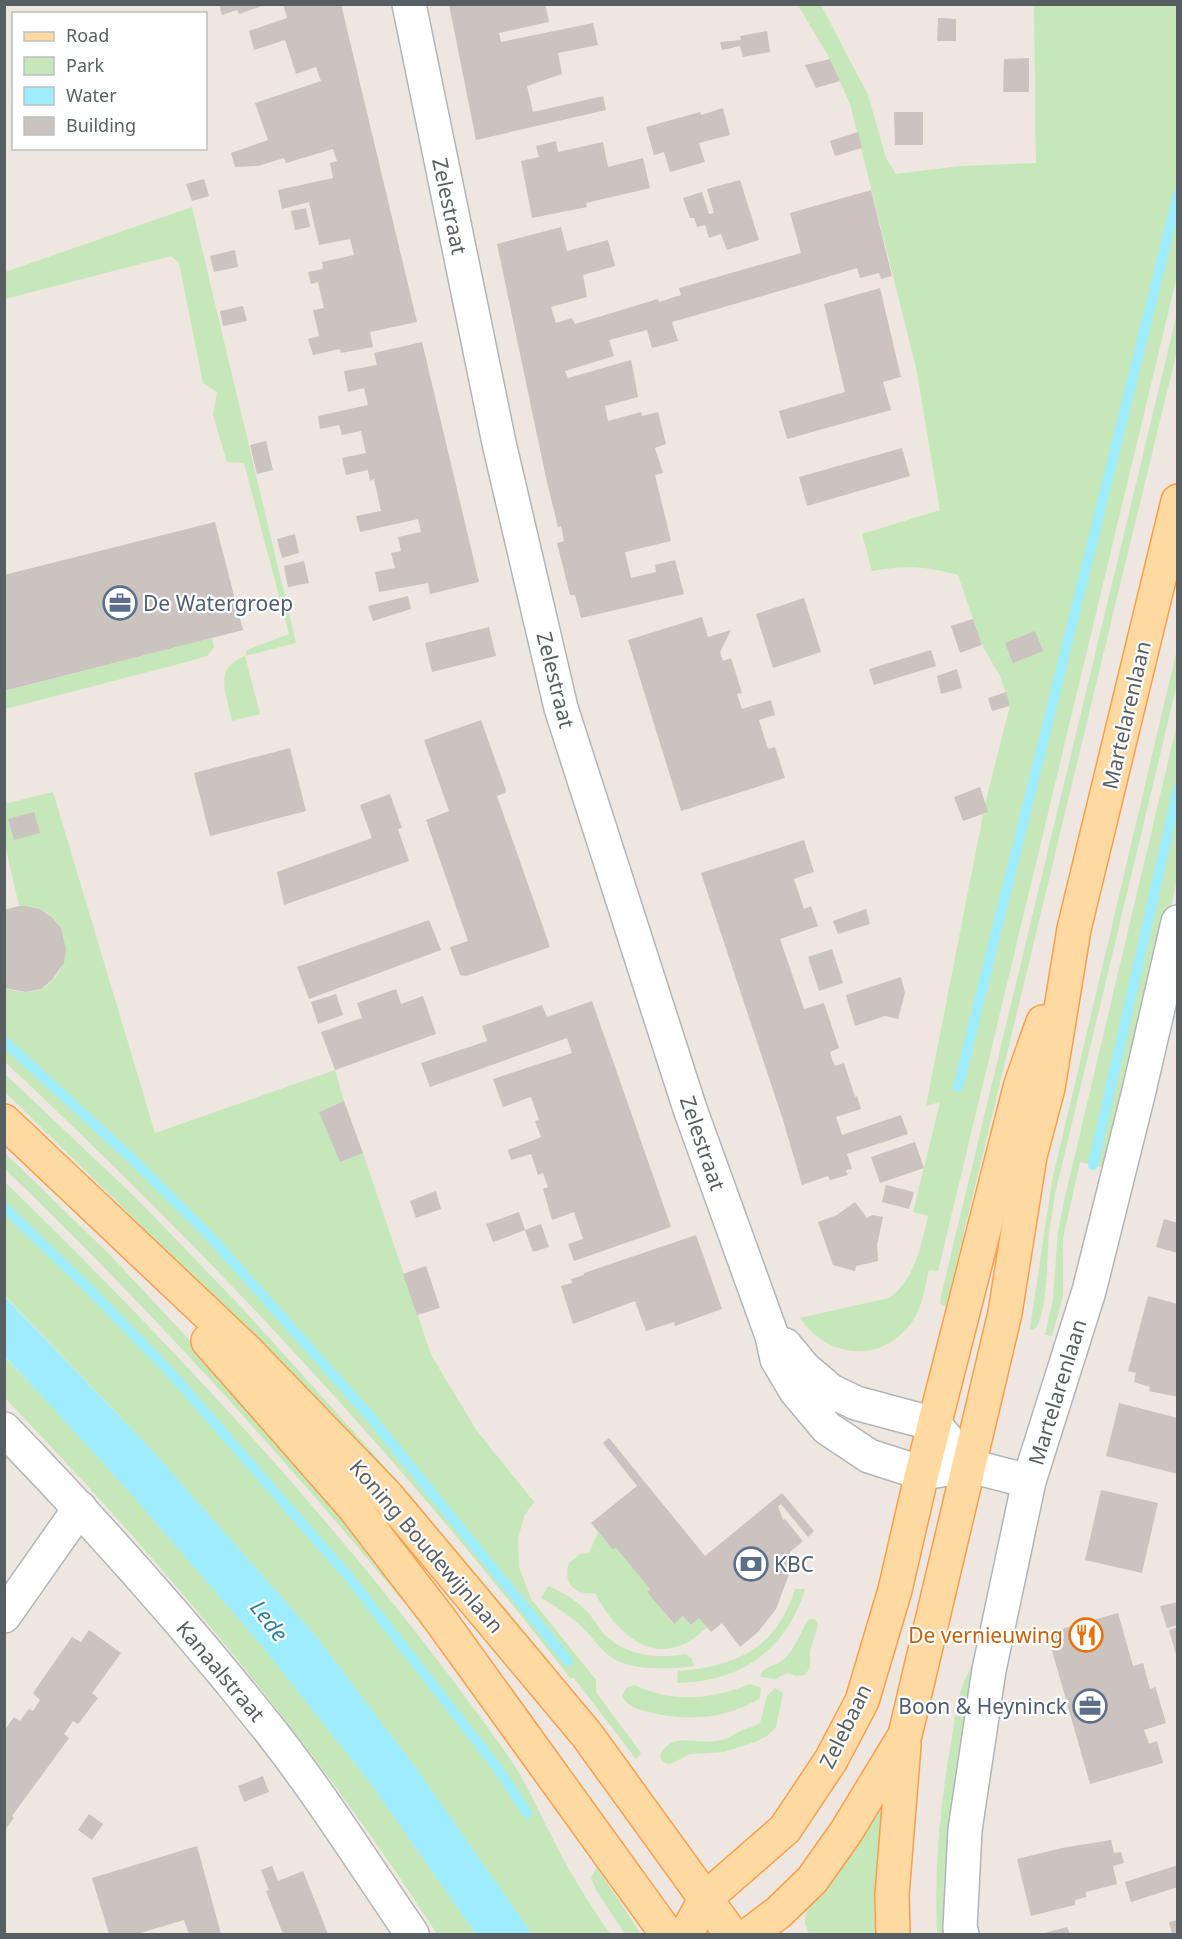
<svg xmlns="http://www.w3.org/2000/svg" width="1182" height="1939" viewBox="0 0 1182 1939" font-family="'Noto Sans',sans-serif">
<rect width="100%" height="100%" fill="#ede7df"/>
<g fill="#c5e7ba">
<path d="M798,5H821L868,95L886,158L896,174L960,166L1036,163L1034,5H1178L1177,276L938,1271L929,1270C925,1287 922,1307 912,1322C882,1364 828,1359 800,1318L889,1298C914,1281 922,1244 928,1216L913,1212L940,1102L926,1106L982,820L983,814L988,812L985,804L1010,706L1000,676L982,645L958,575C926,566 904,565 872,571L862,534L940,510L917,372L850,104L830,59Z"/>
<path d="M192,207L296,643L245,656L260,714L232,721C227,694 212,668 245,656L247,650L289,634L244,463L227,462L213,415L217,392L203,383L179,263L171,256L5,299V272Z"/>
<path d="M1177,313V351C1099,670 1023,988 946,1307L940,1303L941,1296Z"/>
<polygon points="212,638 214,647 207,656 194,660 5,709 5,691"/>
<path d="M1177,649V684L1055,1194C1053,1207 1051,1219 1049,1232C1047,1253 1048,1317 1034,1330L1030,1329L1052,1181Z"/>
<polygon points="1177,724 1177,880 1111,1169 1080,1162 1063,1238 1063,1296 1052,1336 1045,1335 1053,1299 1058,1232 1064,1201"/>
<path d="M53,792L155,1133L335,1070L344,1101L319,1112L363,1153L431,1355L477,1431L534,1502L524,1516L518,1539L519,1567L531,1599L596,1680V1692L641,1753L636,1759L574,1678H570C400,1457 208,1252 5,1062V988C76,1014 88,902 19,906L5,844L4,804Z"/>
<polygon points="4,1073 137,1199 242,1308 335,1411 410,1495 546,1657 629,1766 235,1323 170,1254 5,1092"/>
<path d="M4,1152L110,1255L241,1395L406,1600L401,1599C276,1448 146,1305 5,1169Z"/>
<path d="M4,1181C187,1359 361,1548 509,1757C528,1785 541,1817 557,1847C572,1877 591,1906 610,1934H532L419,1772L315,1635L150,1448L5,1296Z"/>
<path d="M4,1357L27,1380L125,1487L262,1646L368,1780L476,1934H437C312,1740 164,1563 5,1398Z"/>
<path d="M598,1532L613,1550L616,1548L650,1589L648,1592L673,1624L683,1616L691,1625L699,1618L707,1628C698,1634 690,1643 679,1646C641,1660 610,1622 595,1593C576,1596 562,1583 569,1563L580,1554L589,1553Z"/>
<path d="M548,1586C565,1593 583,1604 593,1619C597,1624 599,1629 604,1634C626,1656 657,1659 686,1654L692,1659L694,1666C672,1669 636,1671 616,1660C603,1653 595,1641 586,1631C573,1617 557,1607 541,1598Z"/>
<path d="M795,1589H805C786,1651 740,1682 677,1683L678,1671C736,1667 777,1648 795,1589Z"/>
<path d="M810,1619H815L818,1625L810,1651V1667L805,1675L796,1676L787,1673L775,1679L761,1677L760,1675C765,1666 772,1667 780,1662C793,1654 800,1634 807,1621Z"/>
<path d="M985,1641L953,1934H937C934,1871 940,1806 951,1743C954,1727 955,1710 960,1694C965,1675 976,1658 985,1641Z"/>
<path d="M750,1684L761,1688L760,1698C727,1719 687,1722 649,1712C638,1710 627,1706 622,1696L626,1688L634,1685C673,1703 710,1700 750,1684Z"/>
<path d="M775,1688L783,1693L776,1727L767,1736L755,1742L724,1752L690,1754L670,1764C663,1764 660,1760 660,1754C674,1731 697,1745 717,1741C726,1740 734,1734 743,1730C749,1727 755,1727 760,1723L767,1696Z"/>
<polygon points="878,1804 888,1807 883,1934 809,1934 805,1923 808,1898"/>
<polygon points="597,1868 641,1934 625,1934 596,1890 591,1877"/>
</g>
<polygon fill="#9dedff" points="4,1296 150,1448 315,1635 419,1772 532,1934 476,1934 368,1780 262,1646 125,1487 27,1380 5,1357"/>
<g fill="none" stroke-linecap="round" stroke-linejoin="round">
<g stroke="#9dedff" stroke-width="10">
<polyline points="4,1041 130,1157 207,1233 368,1414 568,1661"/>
<polyline points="958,1087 1178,194"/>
<polyline points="1093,1165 1178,788"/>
<polyline points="4,1207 86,1286 169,1371 348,1576 496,1766 527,1813"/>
</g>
</g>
<g fill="#cac3bf">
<polygon points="219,4 265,4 265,5 239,14 237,10 222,15"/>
<polygon points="283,4 341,4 417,322 370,332 373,347 341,353 340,349 313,355 308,339 319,336 313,310 324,308 318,282 311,284 308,272 323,269 322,262 354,255 350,239 319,245 309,202 282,209 278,190 333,178 330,163 337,161 333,149 286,163 284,158 258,166 235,167 231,153 268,140 255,103 321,81 316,67 296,74 285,40 254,50 249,31 287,18"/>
<polygon points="449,4 545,4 549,22 499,33 501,42 593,23 598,45 558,53 562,74 527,86 533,112 603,96 606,110 476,140"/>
<polygon points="938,18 956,19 956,41 937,41"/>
<polygon points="767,31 770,52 743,57 740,46 722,50 720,42 741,40 740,36"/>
<polygon points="1029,58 1029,92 1003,92 1004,59"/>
<polygon points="830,59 840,81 816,88 805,65"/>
<polygon points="723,108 730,135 699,143 705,162 670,172 664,152 654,155 646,127 700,112 701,115"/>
<polygon points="894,112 923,112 923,145 895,145"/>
<polygon points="858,132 862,148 835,156 830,141"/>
<polygon points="556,141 558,152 603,142 608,167 643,158 650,188 586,203 587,207 532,218 521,161 539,157 536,146"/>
<polygon points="204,179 209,196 192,201 186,184"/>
<polygon points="740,180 759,240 727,250 721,234 709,238 705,225 697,227 694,218 690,218 683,198 702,192 709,214 714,213 707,189"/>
<polygon points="871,190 892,276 881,279 879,273 860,278 857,268 814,281 672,322 678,341 652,348 647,330 609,340 614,356 565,371 568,378 631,360 638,397 605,406 608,421 641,412 642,416 658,412 666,444 655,448 663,473 655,475 671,541 625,552 631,578 656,572 655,565 675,560 684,594 581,618 575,595 570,595 557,543 564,541 561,526 558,527 546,478 497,244 561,227 567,251 608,240 615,266 583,275 587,297 551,307 556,323 572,318 575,324 658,299 659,302 681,295 679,288 801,253 790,213"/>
<polygon points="306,208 310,227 295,230 291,211"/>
<polygon points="235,250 238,267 214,272 210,256"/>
<polygon points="880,288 901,377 883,382 891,410 787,439 779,411 845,392 824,304"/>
<polygon points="243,306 247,321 223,326 220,311"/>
<polygon points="422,342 479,582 430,594 428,583 379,592 375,572 395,568 391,553 401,551 398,537 421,532 418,519 360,532 356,516 381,511 374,479 370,481 368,470 346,475 342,458 366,453 361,431 342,435 339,425 320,429 318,416 368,405 364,388 348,392 344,371 377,365 374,353"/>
<polygon points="266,441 273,470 257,474 250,445"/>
<polygon points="902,448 910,476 807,506 799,477"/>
<polygon points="215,522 243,630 4,691 4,575"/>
<polygon points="295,534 299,553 282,558 277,539"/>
<polygon points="304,561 309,583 288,587 284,566"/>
<polygon points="408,596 411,609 373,621 368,606"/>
<polygon points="804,598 821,652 773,668 756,614"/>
<polygon points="702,617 708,637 731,630 720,652 723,661 731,658 742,693 737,694 742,709 771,700 775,715 759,720 768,749 775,747 785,778 681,811 628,640"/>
<polygon points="973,619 982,645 960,653 951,626"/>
<polygon points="489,627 496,656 432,672 425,643"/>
<polygon points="1035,631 1043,651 1013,663 1005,643"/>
<polygon points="931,650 936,666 874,685 869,669"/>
<polygon points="957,669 962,688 941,694 937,676"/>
<polygon points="1006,692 1010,706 992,711 988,698"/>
<polygon points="481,720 506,790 505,793 497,796 550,947 466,976 460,975 450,947 468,941 426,820 449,811 424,740"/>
<polygon points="290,748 306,811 210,836 194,773"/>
<polygon points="980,787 988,812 963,821 954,797"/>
<polygon points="390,794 402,828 398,829 409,861 284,905 277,872 372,838 360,805"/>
<polygon points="34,812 40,833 14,840 8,819"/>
<polygon points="804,840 814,872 794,879 804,909 811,906 818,926 780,939 804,1009 824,1003 839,1048 830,1052 832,1059 835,1066 844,1063 855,1097 857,1096 861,1109 836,1117 842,1135 901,1115 908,1134 847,1154 852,1169 846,1170 848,1175 830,1180 828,1176 802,1185 783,1120 701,873"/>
<polygon points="19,906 26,906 40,909 52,917 61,928 66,949 64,963 52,980 41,989 26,992 4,988 4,910"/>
<polygon points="866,909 870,924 838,934 833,921"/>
<polygon points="429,920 441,950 309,999 297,967"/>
<polygon points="832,949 843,983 819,991 808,957"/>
<polygon points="901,977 905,993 898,1019 885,1016 855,1026 846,995"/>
<polygon points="396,989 401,1004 423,996 436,1034 335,1070 321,1032 362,1018 357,1003"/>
<polygon points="336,994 343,1015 318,1024 311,1002"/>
<polygon points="592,1001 671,1227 574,1261 568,1244 583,1239 574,1212 552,1220 543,1189 548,1187 543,1173 538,1175 531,1154 511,1160 508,1150 541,1137 535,1121 539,1120 531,1097 503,1107 493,1079 572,1053 567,1038 430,1087 421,1063 487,1041 482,1026 542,1005 547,1017"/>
<polygon points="344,1101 363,1153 340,1162 319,1112"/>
<polygon points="915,1142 924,1168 880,1183 871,1157"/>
<polygon points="886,1185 914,1192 909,1209 882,1202"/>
<polygon points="436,1191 441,1209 416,1218 410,1201"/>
<polygon points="855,1202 867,1218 872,1215 883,1217 877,1245 878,1261 856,1266 855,1271 833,1265 818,1222 837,1215"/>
<polygon points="519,1212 525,1230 493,1242 486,1224"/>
<polygon points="1164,1219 1178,1223 1178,1253 1156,1247"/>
<polygon points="541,1224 549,1247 533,1252 525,1230"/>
<polygon points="696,1235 722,1309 675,1326 674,1322 646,1331 635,1301 573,1324 561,1286 572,1283 571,1279 584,1275 584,1273"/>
<polygon points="426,1266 440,1308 417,1315 403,1274"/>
<polygon points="1148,1296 1178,1304 1178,1397 1149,1391 1150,1387 1134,1382 1136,1373 1128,1371"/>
<polygon points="1119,1403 1178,1418 1178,1474 1106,1456"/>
<polygon points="609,1438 705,1556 782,1493 814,1531 808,1537 781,1504 778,1506 783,1520 785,1519 803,1541 790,1552 788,1577 776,1609 758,1632 740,1647 722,1623 711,1632 699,1618 691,1625 683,1616 674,1624 647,1592 650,1589 616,1548 613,1550 591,1523 637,1486 603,1443"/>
<polygon points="1101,1490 1158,1503 1142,1573 1085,1560"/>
<polygon points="1178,1602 1178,1625 1167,1628 1160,1606"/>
<polygon points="1118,1613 1133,1666 1143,1663 1150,1689 1156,1687 1156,1689 1166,1723 1144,1730 1149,1744 1157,1741 1163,1763 1090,1784 1047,1633"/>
<polygon points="1178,1627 1178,1658 1177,1658 1169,1630"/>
<polygon points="89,1630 121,1653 92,1693 98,1698 78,1724 73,1721 64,1734 69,1738 12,1816 14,1818 4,1831 4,1731 14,1717 20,1721 29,1709 33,1711 40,1700 33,1693 35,1690 72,1637 81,1642"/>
<polygon points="263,1776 269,1792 244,1802 238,1786"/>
<polygon points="89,1814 103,1824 92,1840 78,1830"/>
<polygon points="1111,1840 1114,1853 1121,1852 1124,1863 1113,1866 1117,1884 1086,1892 1086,1897 1075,1900 1075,1905 1031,1916 1017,1859 1062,1848"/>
<polygon points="197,1846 221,1934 189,1934 184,1920 137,1934 109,1934 92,1878"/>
<polygon points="1178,1865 1178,1887 1131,1902 1125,1882"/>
<polygon points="272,1866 278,1881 303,1871 328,1934 283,1934 266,1891 269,1890 261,1870"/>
<polygon points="1178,1920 1178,1934 1172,1934 1169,1922"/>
<polygon points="1067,1927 1070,1934 1041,1934"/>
</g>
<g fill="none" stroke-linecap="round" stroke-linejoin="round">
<defs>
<g id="minor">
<polyline points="409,4 499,443 561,708 690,1109 772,1336 777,1359 796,1391 827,1428 869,1456 922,1473 970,1466 1029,1481"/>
<polyline points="785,1345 804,1368 831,1391 856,1403 934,1424 970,1466"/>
<path d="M4,1429C98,1526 188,1627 272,1733C322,1797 366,1867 412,1934"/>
<polyline points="4,1616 80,1508"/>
<polyline points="962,1934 960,1928 965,1830 989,1670 1029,1481 1089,1291 1138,1095 1178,922"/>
</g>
<g id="major">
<polyline points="4,1121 247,1351 388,1497 587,1735 731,1934"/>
<polyline points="208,1341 353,1506 439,1618 667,1934"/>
<polyline points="686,1934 706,1898 785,1829 831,1760 862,1701 895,1590 922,1473 1021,1084 1043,1022"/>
<polyline points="750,1934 779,1912 812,1880 846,1832 905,1735 1005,1313 1030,1156 1048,1088 1074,929 1178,501"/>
<polyline points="893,1934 892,1895 904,1745"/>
</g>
</defs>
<use href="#minor" stroke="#b1b5b9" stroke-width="36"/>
<use href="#major" stroke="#fa9e4c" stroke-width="36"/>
<use href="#minor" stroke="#fff" stroke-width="33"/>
<use href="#major" stroke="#ffd9a2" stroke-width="33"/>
</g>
<defs>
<symbol id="office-ring" viewBox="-11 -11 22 22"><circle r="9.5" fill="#fff" stroke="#5c6f8a" stroke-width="1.5"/><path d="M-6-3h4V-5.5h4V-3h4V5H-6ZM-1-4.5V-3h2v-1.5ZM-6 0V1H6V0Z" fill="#5c6f8a"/></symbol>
<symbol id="bank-ring" viewBox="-11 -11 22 22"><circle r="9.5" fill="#fff" stroke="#5c6f8a" stroke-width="1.5"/><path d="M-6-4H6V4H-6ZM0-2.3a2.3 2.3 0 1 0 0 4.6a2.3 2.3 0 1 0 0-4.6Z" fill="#5c6f8a"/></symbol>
<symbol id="restaurant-ring" viewBox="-11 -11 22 22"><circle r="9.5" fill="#fff" stroke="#e8710a" stroke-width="1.5"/><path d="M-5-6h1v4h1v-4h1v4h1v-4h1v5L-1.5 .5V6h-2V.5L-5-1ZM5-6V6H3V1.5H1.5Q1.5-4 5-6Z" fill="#e8710a"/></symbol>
</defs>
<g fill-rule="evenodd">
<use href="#office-ring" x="101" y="584" width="38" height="38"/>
<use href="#bank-ring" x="732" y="1545" width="38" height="38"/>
<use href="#restaurant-ring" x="1067" y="1616" width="38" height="38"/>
<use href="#office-ring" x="1071" y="1687" width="38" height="38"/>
</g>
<g text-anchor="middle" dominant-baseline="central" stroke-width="4.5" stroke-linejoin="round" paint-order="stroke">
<g font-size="21" fill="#585f62" stroke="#fff">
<text transform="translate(450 206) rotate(78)">Zelestraat</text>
<text transform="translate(556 680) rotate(76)">Zelestraat</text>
<text transform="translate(1126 715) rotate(-77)">Martelarenlaan</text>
<text transform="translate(703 1143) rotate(71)">Zelestraat</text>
<text transform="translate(1057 1392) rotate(-73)">Martelarenlaan</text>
<text transform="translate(427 1546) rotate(49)">Koning Boudewijnlaan</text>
<text transform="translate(221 1671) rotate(50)">Kanaalstraat</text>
<text transform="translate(845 1726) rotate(-64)">Zelebaan</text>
</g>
<g font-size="21" fill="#4e5e75" stroke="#fff" text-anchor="start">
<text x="143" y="603">De Watergroep</text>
<text x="774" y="1564">KBC</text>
<text x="1067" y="1706" text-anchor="end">Boon &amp; Heyninck</text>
</g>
<g font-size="21" fill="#c56008" stroke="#fff" text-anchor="end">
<text x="1063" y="1635">De vernieuwing</text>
</g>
<g font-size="22" font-style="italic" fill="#2f7e9b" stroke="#fff">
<text transform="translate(270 1620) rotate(52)">Lede</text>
</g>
</g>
<rect width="1182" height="1939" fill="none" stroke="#585f62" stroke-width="12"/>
<rect x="12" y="12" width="195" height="138" fill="#ffffff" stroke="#bcbfc0" stroke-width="1.5"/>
<rect x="24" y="32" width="30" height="9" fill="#ffd9a2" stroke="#bcbfc0" stroke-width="1.5"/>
<text x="66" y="42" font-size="18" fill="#585f62">Road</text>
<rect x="24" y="57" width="30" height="18" fill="#c5e7ba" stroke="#bcbfc0" stroke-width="1.5"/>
<text x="66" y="72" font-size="18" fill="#585f62">Park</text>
<rect x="24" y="87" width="30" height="18" fill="#9dedff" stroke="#bcbfc0" stroke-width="1.5"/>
<text x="66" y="102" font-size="18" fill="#585f62">Water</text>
<rect x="24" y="117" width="30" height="18" fill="#cac3bf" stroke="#bcbfc0" stroke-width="1.5"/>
<text x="66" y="132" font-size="18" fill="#585f62">Building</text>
</svg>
